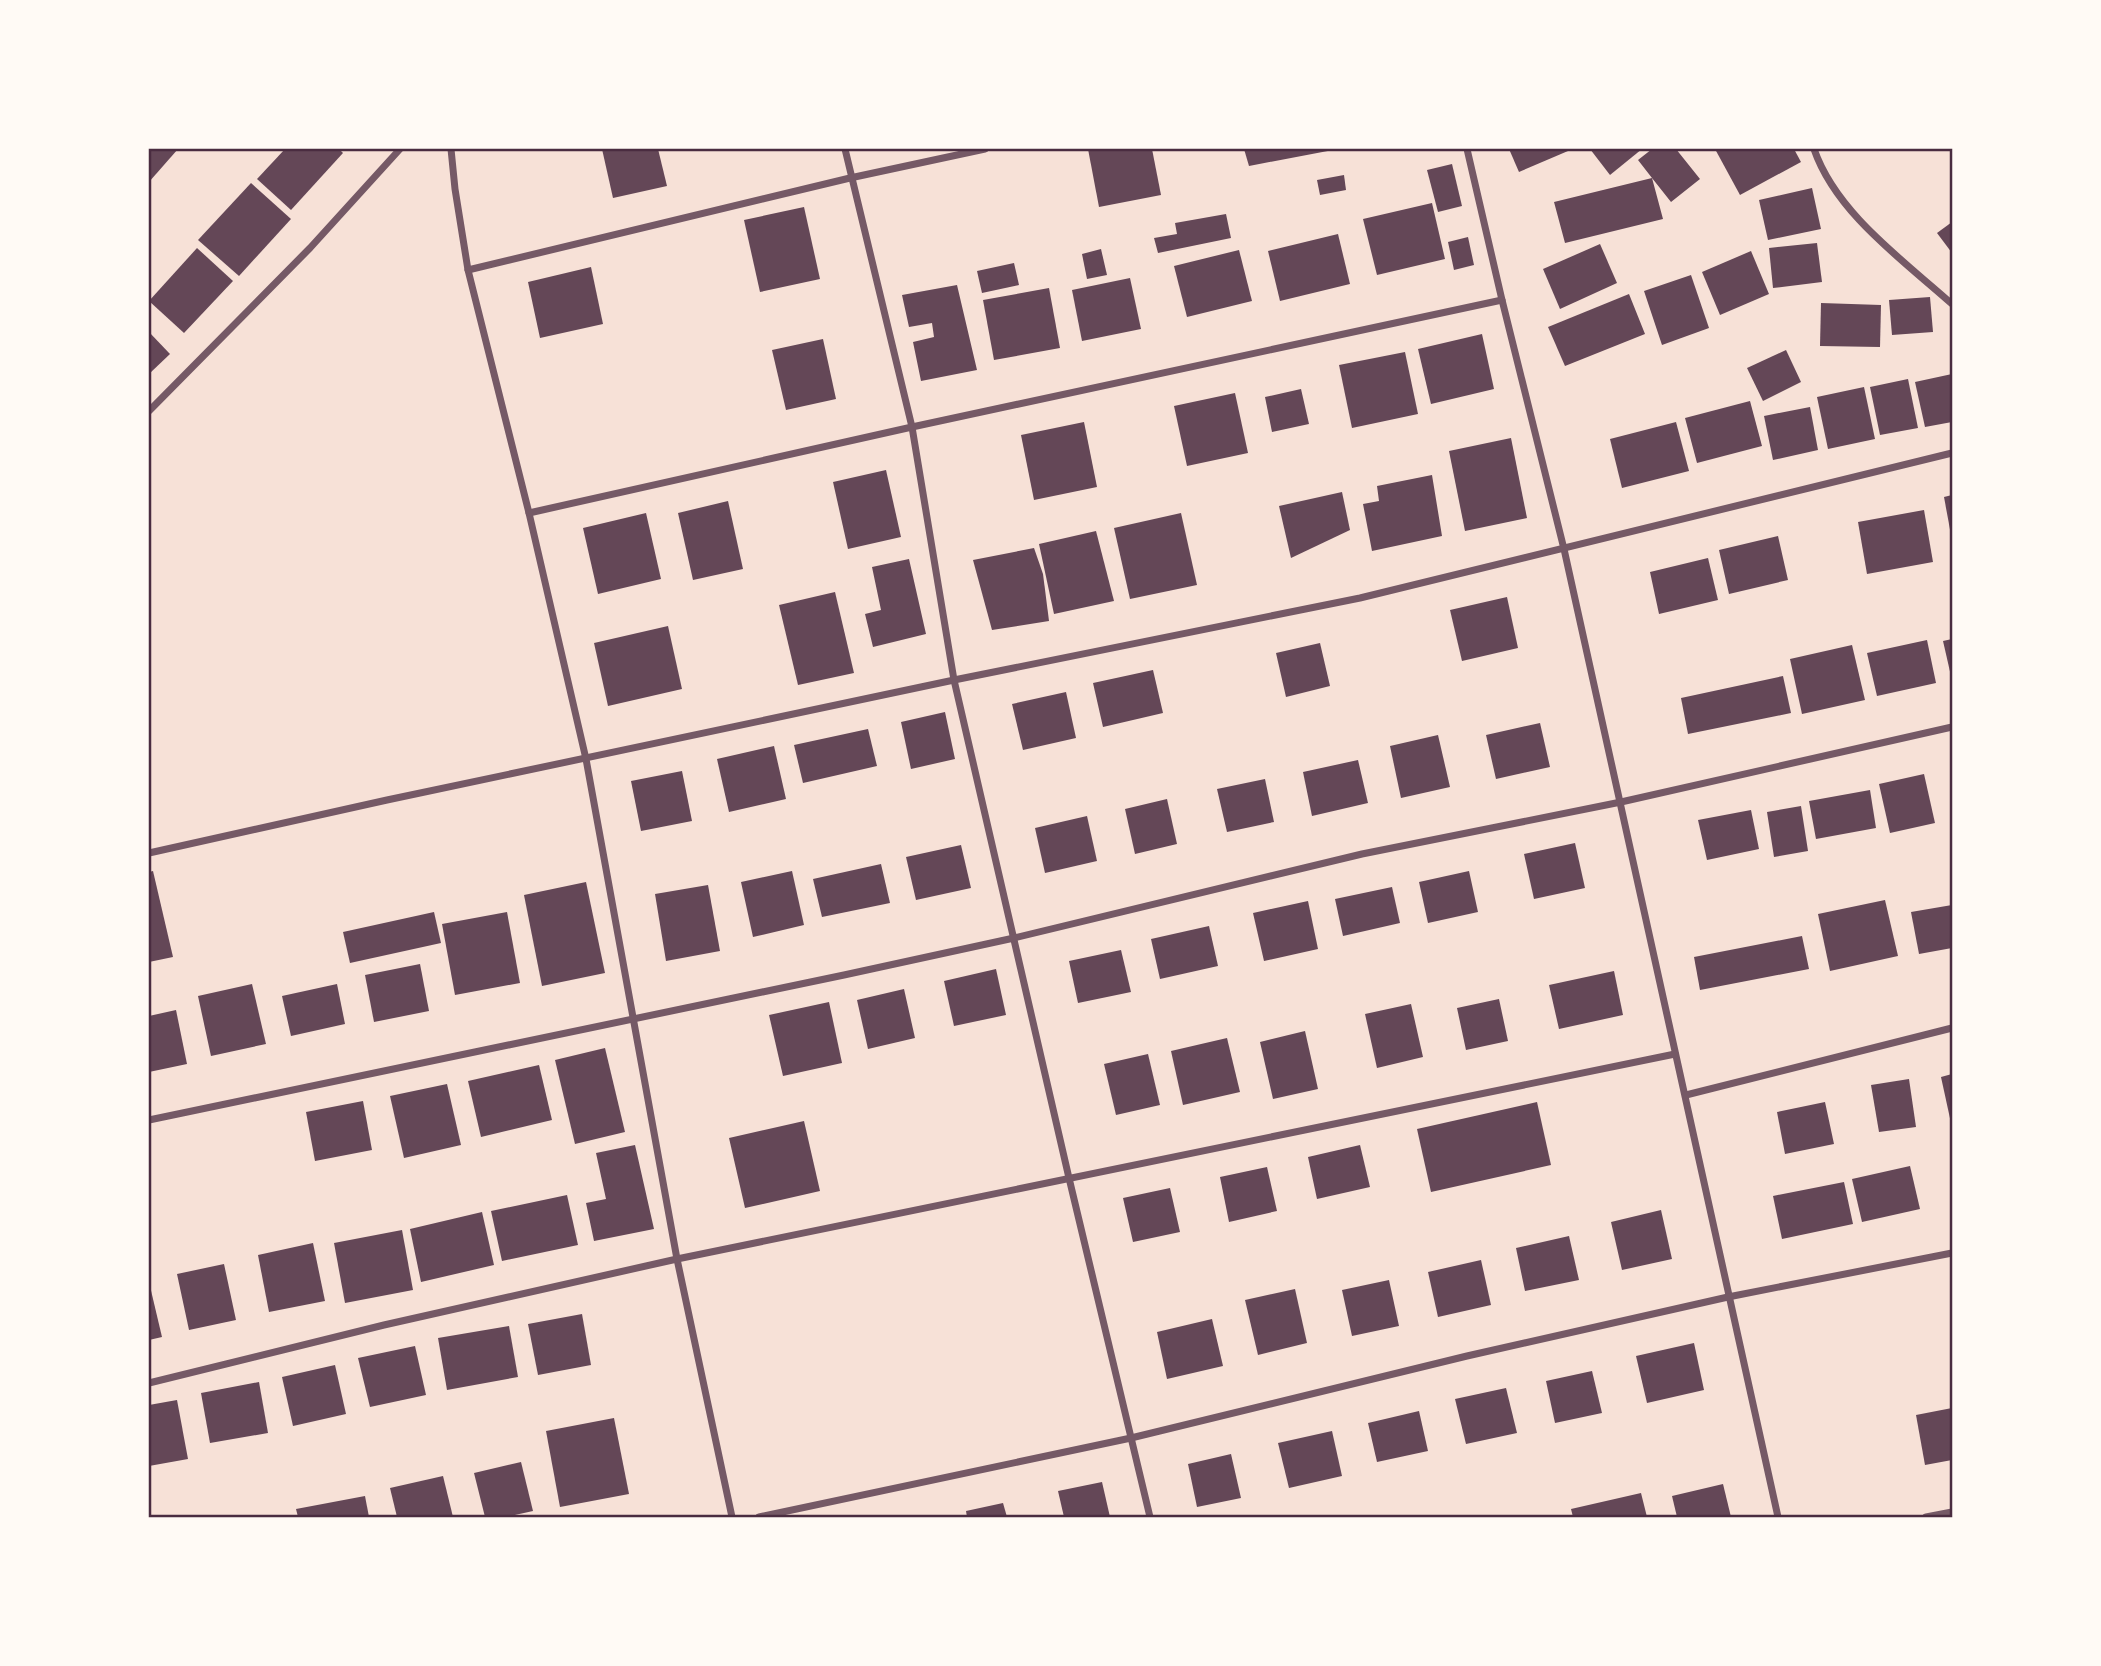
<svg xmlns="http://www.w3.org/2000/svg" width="2101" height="1666" viewBox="0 0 2101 1666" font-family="'DejaVu Sans',sans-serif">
<rect width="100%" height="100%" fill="#f7e1d7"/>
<g fill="#644757">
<polygon points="149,149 178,149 149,182"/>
<polygon points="285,149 339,149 343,153 291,210 257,179"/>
<polygon points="602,149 658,149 667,186 613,198"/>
<polygon points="1088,149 1152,149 1161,195 1099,207"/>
<polygon points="1244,149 1332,149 1333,150 1249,166"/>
<polygon points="1509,149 1567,149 1568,151 1519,172"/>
<polygon points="1590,149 1642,149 1610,175"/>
<polygon points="1652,149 1676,149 1700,179 1671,202 1652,178 1663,219 1565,243 1554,202 1652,178 1638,160"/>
<polygon points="1715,149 1794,149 1801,162 1740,195"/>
<polygon points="1452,164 1462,206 1438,212 1427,170"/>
<polygon points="1344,175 1346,190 1320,195 1317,180"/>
<polygon points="251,183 291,219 239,276 198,240"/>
<polygon points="1812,188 1821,229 1768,240 1759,200"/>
<polygon points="1432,203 1445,259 1377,275 1363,219"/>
<polygon points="804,207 820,279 760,292 744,220"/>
<polygon points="1226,214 1231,238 1158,253 1154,238 1177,234 1175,223"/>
<polygon points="1952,222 1952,253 1937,233"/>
<polygon points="1338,234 1350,284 1280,301 1268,251"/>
<polygon points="1468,237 1474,265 1454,270 1448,242"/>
<polygon points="1817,243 1822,282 1773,288 1769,248"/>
<polygon points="1600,244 1617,283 1560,309 1543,269"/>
<polygon points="197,248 233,281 184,333 149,301"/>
<polygon points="1101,249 1107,275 1087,279 1082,254"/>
<polygon points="1239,250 1252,301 1187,317 1174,266"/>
<polygon points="1751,251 1769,294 1720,315 1702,272"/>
<polygon points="1014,263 1019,285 982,293 977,271"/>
<polygon points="591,267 603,324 540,338 528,282"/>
<polygon points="1691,275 1709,328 1662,345 1644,291"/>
<polygon points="1130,278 1141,329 1082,341 1072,290"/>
<polygon points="957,285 977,370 921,381 913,342 934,337 932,323 909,327 902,295"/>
<polygon points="1049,288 1060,348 994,360 983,300"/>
<polygon points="1629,294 1645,334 1565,366 1548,327"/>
<polygon points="1930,297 1933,332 1892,335 1889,300"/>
<polygon points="1821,303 1881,305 1880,347 1820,346"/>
<polygon points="149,332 170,354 149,374"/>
<polygon points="1482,334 1494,389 1431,404 1418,349"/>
<polygon points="823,339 836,399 786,410 772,350"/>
<polygon points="1786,350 1801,382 1763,401 1747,368"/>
<polygon points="1405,352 1418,414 1352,428 1339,365"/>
<polygon points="1952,374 1952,422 1925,427 1915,382"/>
<polygon points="1908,379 1918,428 1880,435 1870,387"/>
<polygon points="1864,387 1875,439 1828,449 1817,397"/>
<polygon points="1301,389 1309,424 1272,432 1265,397"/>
<polygon points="1235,393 1248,453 1187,466 1174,406"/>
<polygon points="1750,401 1762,446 1697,463 1685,418"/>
<polygon points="1810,407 1818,450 1773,460 1764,416"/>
<polygon points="1084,422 1097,487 1034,500 1021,435"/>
<polygon points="1676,422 1689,471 1622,488 1610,439"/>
<polygon points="1511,438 1527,518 1465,531 1449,451"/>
<polygon points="886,470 901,537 848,549 833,482"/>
<polygon points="1432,475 1442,536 1372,551 1363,504 1379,501 1377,486"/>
<polygon points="1342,492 1350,530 1291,558 1279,506"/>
<polygon points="1952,495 1952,535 1951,535 1944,497"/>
<polygon points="728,501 743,569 693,580 678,513"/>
<polygon points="1924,510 1933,562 1867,574 1858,522"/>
<polygon points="646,513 661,579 598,594 583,528"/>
<polygon points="1181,513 1197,585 1130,599 1114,528"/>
<polygon points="1096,531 1114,601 1054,614 1039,544"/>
<polygon points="1778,536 1788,580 1729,594 1719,550"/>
<polygon points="1034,548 1043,574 1049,621 992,630 973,560"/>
<polygon points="1708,558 1718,600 1659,614 1650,572"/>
<polygon points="909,559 926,634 873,647 865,614 881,610 872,567"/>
<polygon points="835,592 854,673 798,685 779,605"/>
<polygon points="1507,597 1518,648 1462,661 1450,610"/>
<polygon points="668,626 682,689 608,706 594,643"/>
<polygon points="1952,639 1952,676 1951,676 1943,641"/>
<polygon points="1927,640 1936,683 1877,696 1867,653"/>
<polygon points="1320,643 1330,686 1286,697 1276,653"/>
<polygon points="1852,645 1865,700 1802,714 1790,659"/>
<polygon points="1153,670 1163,713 1103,727 1093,683"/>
<polygon points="1783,676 1791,713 1688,734 1681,698"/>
<polygon points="1066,692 1076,738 1023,750 1012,704"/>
<polygon points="945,712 955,759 911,769 901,722"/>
<polygon points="1540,723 1550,767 1496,779 1486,735"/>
<polygon points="868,729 877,766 803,783 794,745"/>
<polygon points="1438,735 1450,787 1401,798 1390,746"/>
<polygon points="774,746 786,799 729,812 717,759"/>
<polygon points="1358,760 1368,803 1312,816 1303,772"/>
<polygon points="682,771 692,821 641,831 631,781"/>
<polygon points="1924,774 1935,823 1890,833 1879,784"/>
<polygon points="1265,779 1274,822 1227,832 1217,789"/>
<polygon points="1870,790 1876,828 1816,839 1809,801"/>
<polygon points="1167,799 1177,844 1135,854 1125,809"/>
<polygon points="1801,806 1808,851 1774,857 1767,812"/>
<polygon points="1751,810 1759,849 1707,860 1698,820"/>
<polygon points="1087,816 1097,861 1045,873 1035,828"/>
<polygon points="1575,843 1585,888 1534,899 1524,854"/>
<polygon points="961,845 971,888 916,900 906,857"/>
<polygon points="881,864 890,903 822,917 813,879"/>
<polygon points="153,871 173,957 149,962 149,872"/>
<polygon points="792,871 804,925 753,937 741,882"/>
<polygon points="1469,871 1478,912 1428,923 1419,882"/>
<polygon points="586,882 605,973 542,986 524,895"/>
<polygon points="708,885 720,951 666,961 655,894"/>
<polygon points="1392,887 1400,923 1343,936 1335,899"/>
<polygon points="1885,900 1898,956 1830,971 1818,914"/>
<polygon points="1308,901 1318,949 1264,961 1253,913"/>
<polygon points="1952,905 1952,948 1919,954 1911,912"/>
<polygon points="434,912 441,943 350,963 343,932"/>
<polygon points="507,912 520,983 455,995 442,924"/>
<polygon points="1209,926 1218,966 1160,979 1151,939"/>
<polygon points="1802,936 1809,969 1700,990 1694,957"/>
<polygon points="1121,950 1131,992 1078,1003 1069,961"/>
<polygon points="420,964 429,1011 374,1022 365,975"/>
<polygon points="996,969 1006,1015 954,1026 944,981"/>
<polygon points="1614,971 1623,1015 1559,1029 1549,985"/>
<polygon points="252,984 266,1044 211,1056 198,996"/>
<polygon points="337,984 345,1024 291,1036 282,996"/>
<polygon points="904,989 915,1038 868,1049 857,1000"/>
<polygon points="1499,999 1508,1041 1466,1050 1457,1008"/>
<polygon points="829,1002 842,1063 783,1076 769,1015"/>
<polygon points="1411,1004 1423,1057 1377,1068 1365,1014"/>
<polygon points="176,1010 187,1064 149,1072 149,1016"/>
<polygon points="1305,1031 1318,1089 1273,1099 1260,1042"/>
<polygon points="1227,1038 1240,1092 1183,1105 1171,1051"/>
<polygon points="605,1048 625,1132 575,1144 555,1060"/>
<polygon points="1148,1054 1160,1105 1116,1115 1104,1064"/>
<polygon points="539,1065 552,1120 481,1137 468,1081"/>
<polygon points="1952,1074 1952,1123 1951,1123 1941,1077"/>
<polygon points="1909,1079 1916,1127 1879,1132 1871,1085"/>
<polygon points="447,1084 461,1145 404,1158 390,1096"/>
<polygon points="363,1101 372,1150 315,1161 306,1112"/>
<polygon points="1537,1102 1551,1165 1431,1192 1417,1129"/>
<polygon points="1825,1102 1834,1144 1785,1154 1777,1112"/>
<polygon points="804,1121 820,1191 745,1208 729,1138"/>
<polygon points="635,1145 654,1229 594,1241 586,1203 606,1199 596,1153"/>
<polygon points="1360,1145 1370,1187 1317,1199 1308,1157"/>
<polygon points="1910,1166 1920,1209 1862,1222 1852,1179"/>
<polygon points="1267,1167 1277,1211 1229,1222 1220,1177"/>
<polygon points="1844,1182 1853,1224 1782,1239 1773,1196"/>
<polygon points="1170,1188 1180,1232 1133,1242 1123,1198"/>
<polygon points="567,1195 578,1245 502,1261 491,1211"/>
<polygon points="1661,1210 1672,1259 1622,1270 1611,1222"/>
<polygon points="482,1212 494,1265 421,1282 410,1229"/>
<polygon points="402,1230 413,1290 345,1303 334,1243"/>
<polygon points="1569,1236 1579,1280 1525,1291 1516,1248"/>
<polygon points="313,1243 325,1301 269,1312 258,1255"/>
<polygon points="1481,1260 1491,1305 1438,1317 1428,1272"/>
<polygon points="224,1264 236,1320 189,1330 177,1274"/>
<polygon points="1389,1280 1399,1326 1352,1336 1342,1290"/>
<polygon points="149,1282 162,1337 149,1340"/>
<polygon points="1295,1289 1307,1343 1258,1355 1245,1300"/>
<polygon points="582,1314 591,1365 538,1375 528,1324"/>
<polygon points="1212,1319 1223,1366 1167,1379 1157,1332"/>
<polygon points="509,1326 518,1377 447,1390 438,1338"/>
<polygon points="1694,1343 1704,1390 1647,1403 1636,1356"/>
<polygon points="415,1346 426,1395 370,1407 358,1358"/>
<polygon points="335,1365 346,1414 293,1426 282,1377"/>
<polygon points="1592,1371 1602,1413 1555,1423 1546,1381"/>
<polygon points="259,1382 268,1433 210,1443 201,1393"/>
<polygon points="1506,1388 1517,1433 1466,1444 1455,1399"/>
<polygon points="177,1400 188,1459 149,1466 149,1405"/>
<polygon points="1952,1408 1952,1460 1925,1465 1916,1415"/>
<polygon points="1419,1411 1428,1451 1377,1462 1368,1423"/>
<polygon points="614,1418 629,1494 560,1507 546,1431"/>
<polygon points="1332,1431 1342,1476 1289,1488 1278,1443"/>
<polygon points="1231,1454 1241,1498 1197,1507 1188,1464"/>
<polygon points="521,1462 533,1511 506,1517 485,1517 474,1473"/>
<polygon points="443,1476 453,1517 397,1517 390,1488"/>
<polygon points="1102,1482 1110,1517 1064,1517 1058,1491"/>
<polygon points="1723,1484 1731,1517 1677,1517 1672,1496"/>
<polygon points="1641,1493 1647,1517 1573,1517 1571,1509"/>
<polygon points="365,1496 369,1517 298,1517 296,1509"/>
<polygon points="1003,1503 1007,1517 967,1517 966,1511"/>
</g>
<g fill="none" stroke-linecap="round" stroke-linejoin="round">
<g stroke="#755966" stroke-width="7">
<polyline points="451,149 455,189 468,270 529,513 586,759 677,1259 732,1517"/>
<polyline points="845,149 912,427 954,680 1069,1178 1150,1517"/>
<polyline points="1467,149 1502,300 1564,549 1778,1517"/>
<path d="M1814,149C1836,213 1903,260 1952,304"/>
<polyline points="468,270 850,178 985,149"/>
<polyline points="149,411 310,248 400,149"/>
<polyline points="529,513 912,427 1502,300"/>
<polyline points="149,853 387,800 954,680 1360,598 1952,453"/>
<polyline points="1686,1095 1952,1028"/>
<polyline points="149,1120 844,975 1014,938 1362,854 1621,802 1952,727"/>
<polyline points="149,1383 384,1325 677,1259 1675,1054"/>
<polyline points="759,1517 1131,1438 1467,1356 1728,1297 1952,1253"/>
<polyline points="1926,1517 1952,1512"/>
</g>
</g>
<rect width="2101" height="1666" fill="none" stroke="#fffaf5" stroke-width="301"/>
<rect x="150" y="150" width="1801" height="1366" fill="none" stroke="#4a2c40" stroke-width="2.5"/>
</svg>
